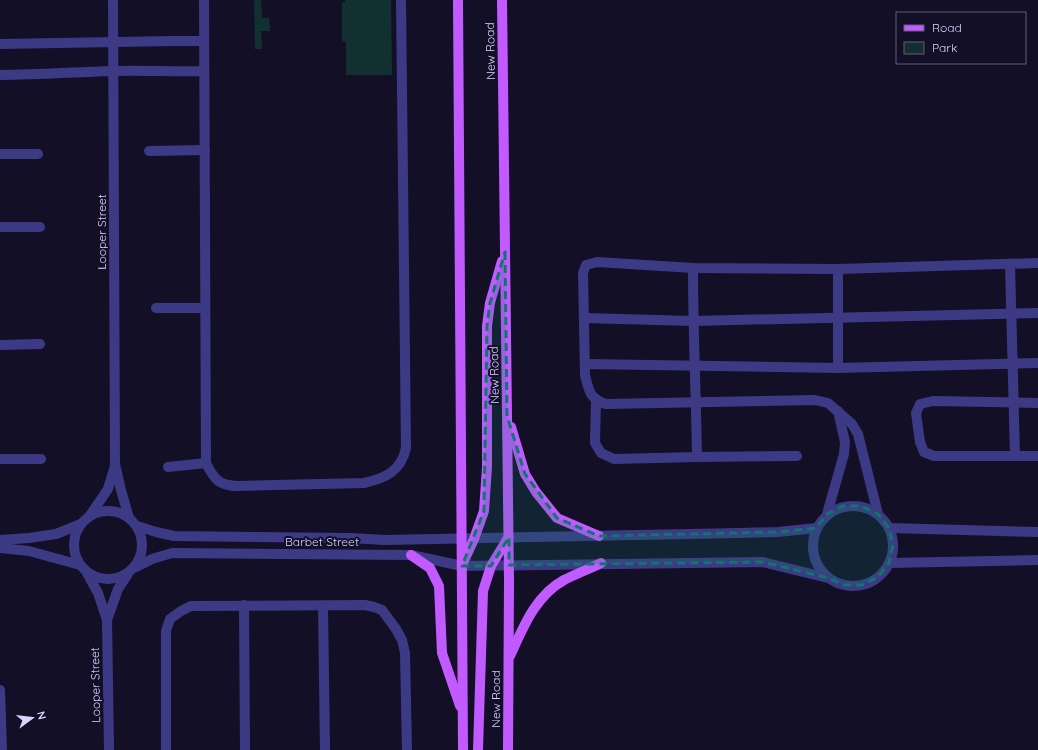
<svg xmlns="http://www.w3.org/2000/svg" width="1038" height="750" viewBox="0 0 1038 750" font-family="Quicksand,sans-serif">
<rect width="100%" height="100%" fill="#130f26"/>
<g fill="#12302f">
<polygon points="254,0 261,0 262,18 269,18 270,31 261,31 262,49 255,49"/>
<polygon points="345,0 391,0 392,75 346,75 346,42 342,41 342,2 345,2"/>
</g>
<g fill="none" stroke-linecap="round" stroke-linejoin="round">
<g stroke="#3d3a85" stroke-width="10">
<polyline points="113,0 115,464 121,490 129,518"/>
<path d="M204,0L206,463C214,479 219,486 238,486L364,483C386,478 401,471 406,448L401,0"/>
<polyline points="0,44 174,41 204,41"/>
<path d="M0,75C38,75 75,72 113,71C143,70 174,72 204,71"/>
<polyline points="149,151 205,150"/>
<polyline points="0,154 38,154"/>
<polyline points="0,227 40,227"/>
<polyline points="1010,264 1015,456"/>
<path d="M693,268C693,331 696,394 697,457"/>
<polyline points="838,269 838,368"/>
<polyline points="156,308 205,308"/>
<polyline points="584,318 693,321 1038,313"/>
<polyline points="0,345 40,344"/>
<polyline points="585,364 838,368 1038,363"/>
<polyline points="596,401 595,443 601,453 614,459 697,457 797,456"/>
<polyline points="1038,403 933,401 920,404 916,413 920,442 924,452 934,456 1038,456"/>
<polyline points="0,459 41,459"/>
<polyline points="168,467 206,463"/>
<circle cx="853" cy="546" r="40"/>
<circle cx="108" cy="545" r="34"/>
<polyline points="827,514 844,454 845,442 838,411"/>
<path d="M878,514L858,434L852,424L828,403L815,400L606,404C589,398 589,391 585,375L583,273L586,265L597,262L693,268L838,269L1038,263"/>
<polyline points="89,517 108,489 115,466"/>
<polyline points="137,526 156,532 174,536 350,538 385,540 740,533 778,532 816,528"/>
<polyline points="889,528 1038,532"/>
<polyline points="0,540 29,538 56,534 81,524"/>
<polyline points="0,548 29,551 80,565"/>
<polyline points="889,563 1038,560"/>
<polyline points="136,567 152,559 172,553 411,555 462,566 763,562 828,578"/>
<polyline points="87,573 98,593 107,620 109,750"/>
<polyline points="244,605 245,750"/>
<polyline points="323,606 325,750"/>
<polyline points="107,620 118,589 128,574"/>
<polyline points="0,690 2,750"/>
<polyline points="166,750 166,631 170,619 181,611 191,606 365,605 374,607 382,610 396,629 402,640 405,653 407,750"/>
</g>
<g stroke="#c25bff" stroke-width="10">
<polyline points="458,0 463,750"/>
<polyline points="502,0 509,581 508,750"/>
<polyline points="511,427 525,474 536,492 557,518 599,536"/>
<polyline points="411,555 430,568 439,586 442,653 460,706"/>
<polyline points="463,563 474,539 484,511 487,467 487,326 490,303 502,261"/>
<path d="M510,656C523,628 535,596 564,580C576,574 589,569 601,563"/>
<polyline points="478,750 483,591 491,566 508,538"/>
</g>
</g>
<path fill="#0f766e" fill-opacity="0.2" stroke="#0f766e" stroke-width="3" stroke-dasharray="8 5" stroke-linejoin="round" d="M505,252L507,416L525,474L557,518L599,536L778,532L816,528L827,514L843,506H861L878,514L889,528L893,545L889,563L878,577L862,585H844L828,578L763,562L509,565V537L491,566H462L484,511L487,326L490,303Z"/>
<g text-anchor="middle" dominant-baseline="central" stroke-width="4" stroke-linejoin="round" paint-order="stroke">
<g font-size="12" fill="#d9d4ff" stroke="#130f26">
<text transform="translate(490 51) rotate(-91)">New Road</text>
<text transform="translate(101 232) rotate(-90)">Looper Street</text>
<text transform="translate(494 375) rotate(-91)">New Road</text>
<text x="322" y="541">Barbet Street</text>
<text transform="translate(95 685) rotate(-91)">Looper Street</text>
<text transform="translate(495 699) rotate(-90)">New Road</text>
</g>
</g>
<rect x="896" y="12" width="130" height="52" fill="#130f26" stroke="#625e7d"/>
<rect x="904" y="25" width="20" height="6" fill="#c25bff" stroke="#625e7d"/>
<text x="932" y="32" font-size="12" fill="#d9d4ff">Road</text>
<rect x="904" y="42" width="20" height="12" fill="#12302f" stroke="#625e7d"/>
<text x="932" y="52" font-size="12" fill="#d9d4ff">Park</text>
<g transform="translate(32 718) rotate(75)" stroke="#130f26" stroke-width="3" paint-order="stroke">
<path d="M0-3L7 15L0 10L-7 15Z" fill="#d9d4ff"/>
<text y="-6" font-size="11" font-weight="bold" text-anchor="middle" fill="#d9d4ff">N</text>
</g>
</svg>
